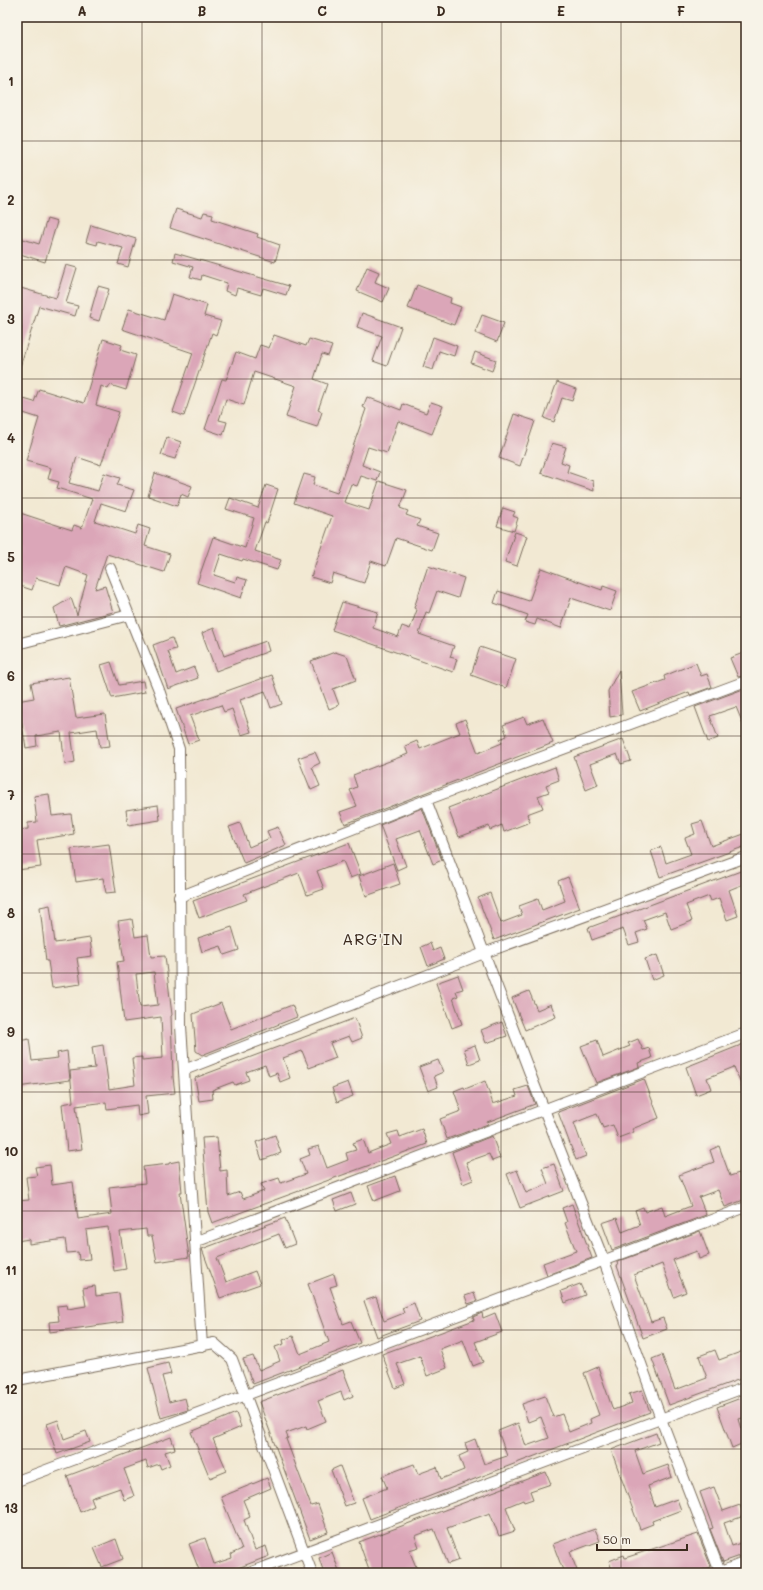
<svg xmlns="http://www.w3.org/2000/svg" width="763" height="1590" viewBox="0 0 763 1590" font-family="Mali,sans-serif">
<rect width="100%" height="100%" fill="#f7f3e8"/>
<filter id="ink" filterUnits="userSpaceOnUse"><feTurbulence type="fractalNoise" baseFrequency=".025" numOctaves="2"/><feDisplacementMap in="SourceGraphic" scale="8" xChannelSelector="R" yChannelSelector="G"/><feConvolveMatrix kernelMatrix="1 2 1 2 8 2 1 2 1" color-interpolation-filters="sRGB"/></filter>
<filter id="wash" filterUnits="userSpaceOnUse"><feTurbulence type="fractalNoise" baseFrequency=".012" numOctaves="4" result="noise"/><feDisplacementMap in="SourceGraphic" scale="16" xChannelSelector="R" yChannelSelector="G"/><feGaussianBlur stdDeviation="0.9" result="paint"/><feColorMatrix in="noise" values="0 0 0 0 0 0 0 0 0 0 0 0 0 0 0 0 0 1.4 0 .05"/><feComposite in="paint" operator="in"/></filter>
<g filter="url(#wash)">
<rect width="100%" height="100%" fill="#f2e9d3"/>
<g id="blocks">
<g fill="#dba6b8" fill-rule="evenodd">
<polygon points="176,209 202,217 204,212 213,214 212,219 258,234 257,237 280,245 275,262 170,228"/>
<polygon points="47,219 57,222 45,262 17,253 17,237 39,244"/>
<polygon points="91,225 136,239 128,267 118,264 123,248 98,241 97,245 86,242"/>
<polygon points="175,253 289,286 286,295 263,288 261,295 237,288 235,295 225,291 227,283 202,275 201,280 190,277 193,267 173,261"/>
<polygon points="66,265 77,268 66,303 78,306 75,316 39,306 19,370 17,370 17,342 22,327 17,325 17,287 56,298"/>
<polygon points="367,267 379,272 375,282 389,288 383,302 357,291"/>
<polygon points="417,285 451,298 450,303 461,307 454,325 408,308"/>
<polygon points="98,286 109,289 99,321 89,318"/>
<polygon points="172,294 207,305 204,316 221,321 216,335 212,333 184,416 173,412 193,353 122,329 129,309 164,320"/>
<polygon points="362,313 401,327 387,366 373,361 382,336 357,327"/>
<polygon points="482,315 504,323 497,342 475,333"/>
<polygon points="274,335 306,346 309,339 332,346 328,356 322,354 314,379 327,384 318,410 322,412 317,427 286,417 296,386 254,372 244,405 226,399 219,420 227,422 223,435 205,429 222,379 226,380 236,352 255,359 260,345 269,348"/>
<polygon points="433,337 457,346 454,356 439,351 433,370 423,367"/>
<polygon points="103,339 122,345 120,350 136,355 126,390 110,385 108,389 101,386 96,405 119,412 101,465 77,457 69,483 98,491 104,473 120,478 117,485 134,490 126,511 101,503 95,521 135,534 138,525 150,529 145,546 170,554 164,572 107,554 95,589 105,586 113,612 59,626 54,608 71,598 77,615 88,575 66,567 60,585 36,578 32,590 17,585 17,512 72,530 74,525 82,528 92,499 57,488 59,482 48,479 51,468 26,461 39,418 17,411 17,397 34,402 39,389 84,403"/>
<polygon points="475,352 496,360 492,371 471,363"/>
<polygon points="557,382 576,389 572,401 562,398 554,422 544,418"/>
<polygon points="367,397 401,410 403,404 426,413 431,402 443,406 432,434 398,421 387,453 368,447 362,465 380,472 377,481 361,476 357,486 351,484 344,502 369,510 379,481 407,490 400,508 408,511 406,515 420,520 417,526 438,533 432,550 396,538 386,566 371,561 364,583 333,573 330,583 311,577 332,516 294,503 304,474 315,477 313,485 337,493 366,409 363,407"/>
<polygon points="514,414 535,421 520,466 499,458"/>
<polygon points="167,437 181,442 175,459 161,455"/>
<polygon points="552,443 566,447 561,462 569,465 567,472 593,481 594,491 541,473"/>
<polygon points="155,473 192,486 188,497 181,494 177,506 148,496"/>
<polygon points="266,485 278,489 267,523 265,522 255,551 281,560 277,570 243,559 242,561 221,554 214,575 235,582 237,577 247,580 241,598 197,583 213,537 245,548 254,518 226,509 230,498 258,508"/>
<polygon points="503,508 515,512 513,516 518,518 514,531 497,526"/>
<polygon points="515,532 527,536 517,566 505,562"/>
<polygon points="428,566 464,578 458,598 437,591 429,613 426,612 419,634 454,646 450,657 457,659 453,672 332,630 342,602 378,612 373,628 398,637 402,626 410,629 417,610 414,608"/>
<polygon points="541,568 602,590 603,586 617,591 610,611 571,598 561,628 537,619 535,625 525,622 528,615 494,603 498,591 529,601"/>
<polygon points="214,628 224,656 266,641 269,651 216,671 202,633"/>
<polygon points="172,638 176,649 168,651 176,674 194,667 198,678 168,689 153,645"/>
<polygon points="480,647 516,659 506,688 471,675"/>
<polygon points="335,652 347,656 356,680 333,689 339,705 329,709 311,661"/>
<polygon points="746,652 746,675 738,677 730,658"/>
<polygon points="111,662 119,685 143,681 145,692 112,698 101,665"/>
<polygon points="696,663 701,676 707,674 712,687 690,695 689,692 640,711 632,692 665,680 664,676"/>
<polygon points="619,670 622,715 610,717 608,691"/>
<polygon points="272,675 282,704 271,708 265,691 240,700 251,732 241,735 232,709 224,712 221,705 190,716 199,740 188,744 176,709"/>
<polygon points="69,677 76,718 105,714 110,746 100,747 97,729 71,733 75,762 65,764 61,732 36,736 37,746 26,748 20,713 17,713 17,701 34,698 31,683"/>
<polygon points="746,688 746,731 736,707 710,716 718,738 708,742 695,707"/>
<polygon points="524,717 527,724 543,718 553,743 345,824 340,812 357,806 350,790 357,787 353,775 408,754 405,746 417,741 420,749 460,733 456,723 465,719 478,753 502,743 500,739 507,736 503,725"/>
<polygon points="623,739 631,761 621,764 617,754 590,764 598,785 586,790 574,757"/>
<polygon points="315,752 320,763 312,767 320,786 311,790 298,758"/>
<polygon points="555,767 559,780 546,785 549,792 538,796 543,808 527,814 530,822 504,832 502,825 490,830 489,826 459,837 448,808"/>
<polygon points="49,794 52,816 71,814 74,834 37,840 41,867 17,870 17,830 28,829 28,823 37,822 34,796"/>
<polygon points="158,805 160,820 128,825 126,810"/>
<polygon points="422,808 442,860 433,864 420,830 396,839 406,866 397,870 380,825"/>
<polygon points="702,821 711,846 744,834 746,846 660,877 651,851 661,847 666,863 691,854 685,838 695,834 692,824"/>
<polygon points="240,823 249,847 270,838 267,831 278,827 286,845 244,863 229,827"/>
<polygon points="349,843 361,874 350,878 343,861 317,871 324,889 307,895 299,873 244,894 247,900 199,918 193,901"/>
<polygon points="109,844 116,892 106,893 103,878 76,882 71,849"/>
<polygon points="393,863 400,884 366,896 359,876"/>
<polygon points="746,869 746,883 729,890 738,916 727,920 719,898 711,901 709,896 686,905 692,921 671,929 665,912 643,920 647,929 636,933 639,942 629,945 623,929 592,940 588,928"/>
<polygon points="568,877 580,908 494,940 478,898 490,893 501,923 522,915 519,906 538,899 542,910 565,901 558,881"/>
<polygon points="50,905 55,943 90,938 92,956 77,958 81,984 52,988 48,961 46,961 40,907"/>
<path d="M132,919L135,937L148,935L151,957L165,956L172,1015L171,1016L173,1077L175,1093L146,1096L148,1114L138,1116L137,1105L107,1109L106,1102L76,1106L82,1149L67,1151L62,1104L73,1102L70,1071L95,1068L92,1047L103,1045L109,1089L135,1085L132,1058L142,1057V1060L163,1058L161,1017L124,1022L117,962L124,961L118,921ZM154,972L158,1005L140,1007L136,974Z"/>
<polygon points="232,927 239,950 224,955 221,946 202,952 198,938"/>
<polygon points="430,943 433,951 440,948 444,959 428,966 421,947"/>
<polygon points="657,955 664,975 652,980 645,959"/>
<polygon points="458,975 463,989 456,991 458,996 453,998 462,1024 452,1028 436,983"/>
<polygon points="529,991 537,1010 551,1004 556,1017 525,1030 512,998"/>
<polygon points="221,1003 231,1029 292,1005 297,1017 202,1055 196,1051 193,1014"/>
<polygon points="355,1018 362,1038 352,1042 349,1036 330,1043 336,1058 309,1068 302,1051 283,1058 290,1078 280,1082 277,1073 269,1076 265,1065 246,1072 249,1080 235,1085 233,1082 212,1090 213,1099 199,1101 195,1078"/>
<polygon points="502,1022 507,1036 486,1043 481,1030"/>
<polygon points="29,1039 32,1061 58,1058 57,1053 67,1051 70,1080 17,1087 17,1065 22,1064 19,1041"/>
<polygon points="638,1039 643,1050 649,1048 652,1058 638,1063 639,1067 596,1083 581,1046 597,1040 603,1057 630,1046 628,1043"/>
<polygon points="746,1043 746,1095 734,1067 707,1078 711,1089 696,1095 686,1067"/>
<polygon points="475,1045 480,1060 469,1064 464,1049"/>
<polygon points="438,1060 443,1072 434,1076 438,1087 428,1091 419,1067"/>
<polygon points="644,1079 659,1118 632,1129 634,1132 618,1138 613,1125 603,1128 597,1114 574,1123 586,1156 576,1160 558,1112"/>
<polygon points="485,1081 493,1104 517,1096 515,1090 528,1086 535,1104 487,1122 488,1124 447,1139 440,1119 461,1111 454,1091 464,1087 465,1089"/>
<polygon points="348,1082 353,1096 337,1102 332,1088"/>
<polygon points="422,1129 427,1144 212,1223 208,1212 202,1138 217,1137 220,1171 227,1170 228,1196 240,1192 243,1199 264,1191 261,1184 279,1178 281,1183 306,1174 300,1159 310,1155 308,1149 319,1146 327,1168 348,1160 346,1153 356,1150 353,1143 363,1139 368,1153 391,1144 387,1134 398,1131 400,1137"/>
<polygon points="275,1135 281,1153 262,1160 256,1142"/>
<polygon points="492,1136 500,1158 492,1161 489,1154 466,1162 473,1180 463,1184 452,1152"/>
<polygon points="719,1146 730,1176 739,1173 741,1180 746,1178 746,1199 725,1207 718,1190 699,1197 706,1215 612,1250 602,1223 617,1218 622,1232 640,1225 635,1210 643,1207 645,1212 662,1206 665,1216 691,1206 679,1175 714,1162 710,1150"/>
<polygon points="179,1161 182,1192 180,1192 189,1257 157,1262 152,1236 147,1236 146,1229 120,1232 126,1269 114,1271 108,1227 86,1230 90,1259 79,1260 78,1252 67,1253 65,1239 29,1244 29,1239 17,1241 17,1201 29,1200 26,1177 37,1176 35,1167 50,1165 52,1185 73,1182 78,1219 112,1214 109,1187 145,1183 143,1167 169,1164 169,1163"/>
<polygon points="554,1164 564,1191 520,1208 507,1174 517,1170 526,1193 548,1184 542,1168"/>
<polygon points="395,1176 400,1191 374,1201 368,1186"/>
<polygon points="351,1193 355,1204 337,1211 333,1200"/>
<polygon points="572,1204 592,1258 547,1275 543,1263 576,1251 565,1223 567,1222 562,1208"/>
<polygon points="285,1218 295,1244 285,1248 279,1234 217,1258 226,1282 255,1271 260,1284 220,1298 202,1249"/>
<polygon points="700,1231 709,1255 699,1259 697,1251 673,1260 686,1292 674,1297 662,1264 634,1275 651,1322 663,1318 667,1329 643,1338 617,1266 618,1266 617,1262"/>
<polygon points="334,1274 337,1285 330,1287 343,1324 351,1321 360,1343 253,1384 243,1359 253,1356 259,1370 280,1361 275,1347 284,1344 283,1340 293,1336 300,1354 329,1342 308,1284"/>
<polygon points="580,1284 585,1295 565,1303 561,1291"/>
<polygon points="95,1286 96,1296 119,1293 123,1322 50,1332 49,1322 59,1321 57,1306 67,1305 68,1309 86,1306 83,1288"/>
<polygon points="474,1293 477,1301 468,1304 465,1296"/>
<polygon points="376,1297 384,1321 404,1313 402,1308 414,1303 420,1321 377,1337 364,1301"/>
<polygon points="482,1313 483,1318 495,1313 502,1332 475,1342 483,1362 473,1366 463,1340 440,1349 447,1368 427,1376 420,1356 397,1364 405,1384 395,1388 382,1354 474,1320 473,1317"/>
<polygon points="715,1350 719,1360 746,1350 746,1377 669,1405 652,1359 662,1355 675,1390 707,1378 699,1356"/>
<polygon points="168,1363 171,1374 162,1376 169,1402 185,1398 188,1410 161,1418 148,1368"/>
<polygon points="598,1367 613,1410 632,1403 629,1394 642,1390 650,1412 370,1519 362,1498 387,1488 382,1476 414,1464 418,1474 437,1467 441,1479 464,1470 459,1456 468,1452 465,1443 475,1439 484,1464 507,1456 498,1431 518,1423 526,1446 549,1438 541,1417 528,1422 522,1404 545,1396 553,1417 562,1414 569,1432 591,1423 590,1419 599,1415 584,1373"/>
<polygon points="343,1370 353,1396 344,1400 341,1392 318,1401 326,1421 307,1429 306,1426 286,1433 288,1438 286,1439 311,1506 318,1504 328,1532 310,1539 259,1402"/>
<polygon points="746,1396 746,1417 739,1419 746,1442 732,1448 717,1407"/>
<polygon points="236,1413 241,1427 213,1439 227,1471 210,1478 191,1432"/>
<polygon points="58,1420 64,1439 86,1431 90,1442 57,1454 47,1424"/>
<polygon points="656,1433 659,1442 635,1451 643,1474 668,1465 672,1477 648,1486 655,1507 677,1499 681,1510 652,1521 653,1524 640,1529 611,1450"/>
<polygon points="171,1437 175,1449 165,1452 170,1465 161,1469 159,1464 148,1468 146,1461 124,1469 134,1496 124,1500 120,1488 91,1498 94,1506 80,1512 67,1476"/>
<polygon points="340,1466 354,1503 345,1506 331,1470"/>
<polygon points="546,1472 551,1484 530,1491 533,1499 524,1502 523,1500 506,1507 515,1531 499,1536 490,1513 447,1528 459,1560 448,1564 434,1529 415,1536 419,1547 409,1550 417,1569 407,1573 370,1573 359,1542"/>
<polygon points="267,1478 271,1488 243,1500 250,1517 244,1520 255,1550 266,1546 269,1556 225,1573 194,1573 199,1570 189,1544 205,1538 214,1564 232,1558 231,1554 242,1549 221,1497"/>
<polygon points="714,1487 723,1511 740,1505 744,1516 724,1523 732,1546 746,1541 746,1554 723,1562 710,1529 713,1528 700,1492"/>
<polygon points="595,1529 600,1541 570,1552 578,1573 564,1573 553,1544"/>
<polygon points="698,1534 711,1567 694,1573 613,1573 609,1561 624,1555 625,1558"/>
<polygon points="116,1539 123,1559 102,1567 94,1548"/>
<polygon points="332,1552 340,1573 324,1573 319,1558"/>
</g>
</g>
</g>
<g filter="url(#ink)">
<use href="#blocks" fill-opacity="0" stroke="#7b6d5d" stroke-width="1"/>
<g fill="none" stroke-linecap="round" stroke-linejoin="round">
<defs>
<g id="minor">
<polyline points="110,568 159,690 179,749 181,1026 202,1346"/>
<polyline points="17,644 129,615"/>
<polyline points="426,800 534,1084 604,1261 661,1419 720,1572"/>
<polyline points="179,897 426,800 746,681"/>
<polyline points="184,1070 484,953 746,857"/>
<polyline points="195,1242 746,1033"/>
<polyline points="17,1380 214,1343 232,1359 312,1573"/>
<polyline points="17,1481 746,1207"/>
<polyline points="17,1572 18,1573"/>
<polyline points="249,1573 746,1387"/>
<polyline points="718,1573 746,1562"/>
</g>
</defs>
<use href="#minor" stroke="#7b6d5d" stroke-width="12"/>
<use href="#minor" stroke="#fff" stroke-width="10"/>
</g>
</g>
<path fill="none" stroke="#3b2a1e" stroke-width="1" stroke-opacity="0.55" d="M142,17V1573M262,17V1573M382,17V1573M501,17V1573M621,17V1573M17,141H746M17,260H746M17,379H746M17,498H746M17,617H746M17,736H746M17,854H746M17,973H746M17,1092H746M17,1211H746M17,1330H746M17,1449H746"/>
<g text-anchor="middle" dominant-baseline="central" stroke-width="3" stroke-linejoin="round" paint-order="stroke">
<g font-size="16" letter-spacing="1" fill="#3b2a1e" stroke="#f7f3e8">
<text x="373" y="938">ARG'IN</text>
</g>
</g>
<rect width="763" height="1590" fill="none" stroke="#f7f3e8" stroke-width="44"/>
<path d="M597 1544v6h90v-6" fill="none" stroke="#3b2a1e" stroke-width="2"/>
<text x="603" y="1544" font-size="12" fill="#3b2a1e" stroke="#f7f3e8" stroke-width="3" paint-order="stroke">50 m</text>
<rect x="22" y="22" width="719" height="1546" fill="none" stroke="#3b2a1e" stroke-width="1.5"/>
<g font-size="13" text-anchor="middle" font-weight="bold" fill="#3b2a1e">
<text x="82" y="16">A</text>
<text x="202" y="16">B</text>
<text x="322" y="16">C</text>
<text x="441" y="16">D</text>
<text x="561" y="16">E</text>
<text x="681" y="16">F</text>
<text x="11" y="86">1</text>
<text x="11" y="205">2</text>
<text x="11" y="324">3</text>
<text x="11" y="443">4</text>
<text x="11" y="562">5</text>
<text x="11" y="681">6</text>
<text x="11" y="800">7</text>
<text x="11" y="918">8</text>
<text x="11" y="1037">9</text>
<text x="11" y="1156">10</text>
<text x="11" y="1275">11</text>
<text x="11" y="1394">12</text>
<text x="11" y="1513">13</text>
</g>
</svg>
